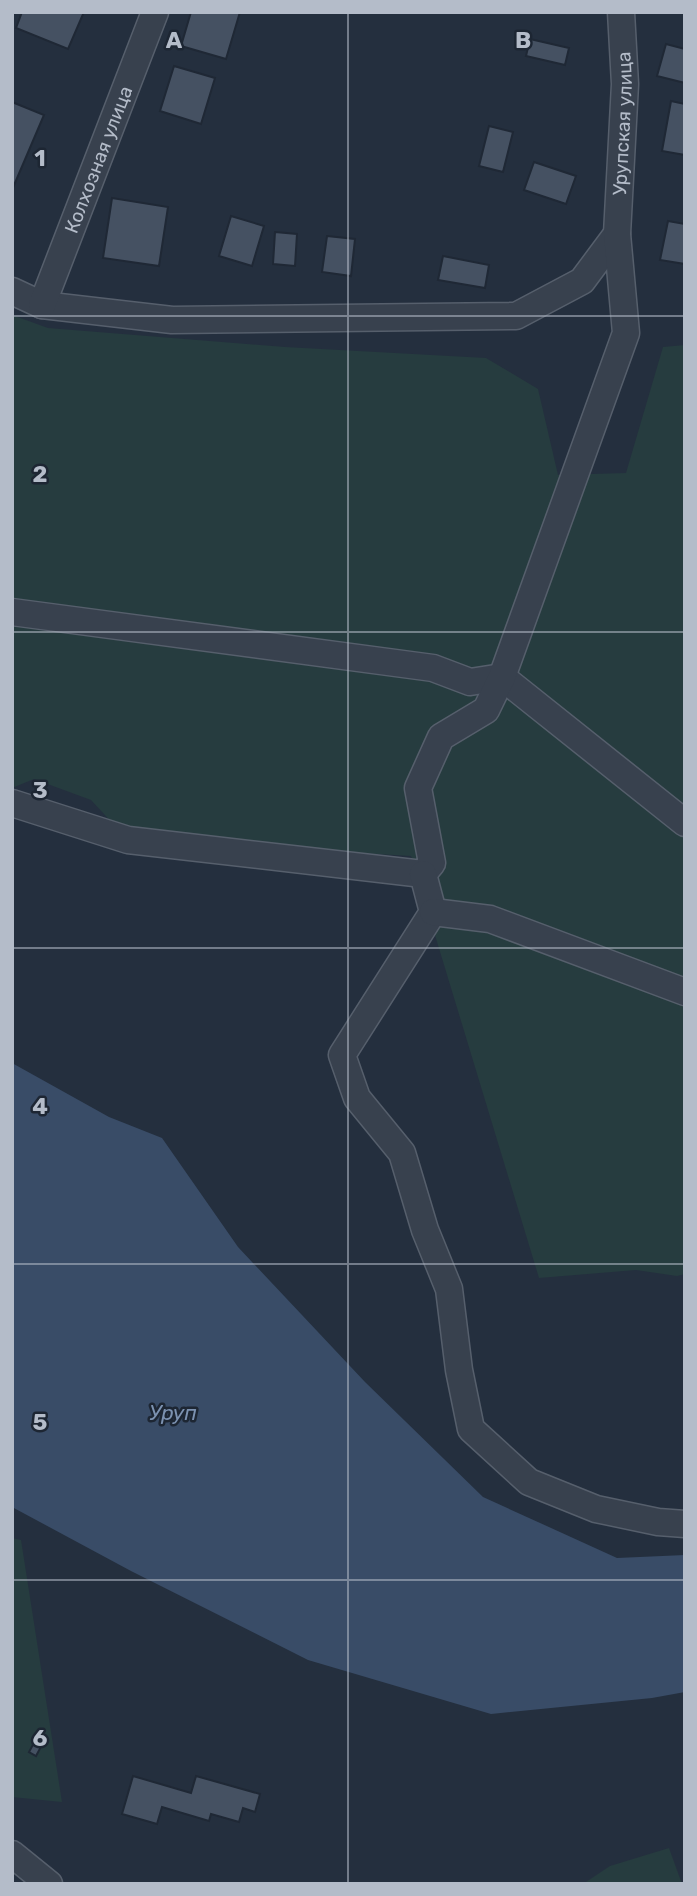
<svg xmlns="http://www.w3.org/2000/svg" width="697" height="1896" viewBox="0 0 697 1896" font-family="Rubik,sans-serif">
<rect width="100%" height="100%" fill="#242f3e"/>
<g fill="#263c3f">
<polygon points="12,315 48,328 285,347 486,358 538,389 558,475 626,473 663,347 685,345 685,1274 677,1276 636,1270 539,1278 411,856 128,840 91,800 34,779 12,788"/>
<polygon points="12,1538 21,1540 62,1802 12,1797"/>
<polygon points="669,1848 682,1884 583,1884 610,1866"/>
</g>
<polygon fill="#394c67" points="12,1063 109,1117 162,1138 238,1247 365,1382 483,1497 617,1558 685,1555 685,1692 652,1698 491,1714 308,1660 131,1571 12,1507"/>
<g fill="#455162" stroke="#1f2835" stroke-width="2">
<polygon points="22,12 84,12 68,49 16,28"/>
<polygon points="191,12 240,12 226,59 181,46"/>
<polygon points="530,39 569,48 565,65 526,56"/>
<polygon points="666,44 685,49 685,83 657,76"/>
<polygon points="174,66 215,78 201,124 160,111"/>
<polygon points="671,101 685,104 685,155 662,151"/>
<polygon points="12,102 44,115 12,190"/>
<polygon points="489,126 513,132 503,172 479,166"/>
<polygon points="534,162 576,176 566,204 524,190"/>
<polygon points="112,198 168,207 159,266 103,258"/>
<polygon points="231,216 264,226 252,266 219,256"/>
<polygon points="668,221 685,224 685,264 660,260"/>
<polygon points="275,232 297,234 295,266 273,264"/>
<polygon points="327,236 355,239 351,276 322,272"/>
<polygon points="443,256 489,265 485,288 438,280"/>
<polygon points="36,1739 43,1743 36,1756 29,1752"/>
<polygon points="133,1776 191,1793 196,1776 260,1794 255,1812 243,1808 239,1822 211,1814 209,1821 162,1807 157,1824 122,1814"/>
</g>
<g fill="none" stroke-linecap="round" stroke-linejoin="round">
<defs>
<g id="street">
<polyline points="12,291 42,305 172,320 516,316 582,281 617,234"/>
<path id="s1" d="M42,305L155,12"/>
<polyline points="12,612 433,668 470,682 502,677 685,823"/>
<path id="s2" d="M12,803L128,840L423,874L432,863L418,788L441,737L486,710L502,677L626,333L617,234L625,84L621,12"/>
<polyline points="423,874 433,912 342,1055 357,1098 402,1153 425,1230 449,1289 459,1370 471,1429 529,1482 596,1509 658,1522 685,1524"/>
<polyline points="433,912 490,919 685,992"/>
<polyline points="12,1854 49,1884"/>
</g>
</defs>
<use href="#street" stroke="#565f6c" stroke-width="29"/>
<use href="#street" stroke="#38414e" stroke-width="26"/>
</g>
<path fill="none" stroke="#b4bcc9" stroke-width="2" stroke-opacity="0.55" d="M348,12V1884M12,316H685M12,632H685M12,948H685M12,1264H685M12,1580H685"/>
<g text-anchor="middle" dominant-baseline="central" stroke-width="5" stroke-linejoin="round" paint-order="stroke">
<g font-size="19" fill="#b4bcc9" stroke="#1d2633">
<text stroke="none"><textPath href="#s2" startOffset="1230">Урупская улица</textPath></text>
<text stroke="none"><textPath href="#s1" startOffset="156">Колхозная улица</textPath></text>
</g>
<g font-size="21" font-style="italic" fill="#7c92b1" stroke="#1d2633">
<text x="173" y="1412">Уруп</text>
</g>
</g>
<g font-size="23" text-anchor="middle" font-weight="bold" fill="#b4bcc9" stroke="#1d2633" stroke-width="5" stroke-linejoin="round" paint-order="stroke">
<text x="174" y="48">A</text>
<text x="523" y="48">B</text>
<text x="40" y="166">1</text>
<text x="40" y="482">2</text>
<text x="40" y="798">3</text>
<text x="40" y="1114">4</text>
<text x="40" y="1430">5</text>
<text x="40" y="1746">6</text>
</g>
<rect width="697" height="1896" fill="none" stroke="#b4bcc9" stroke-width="28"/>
</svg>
